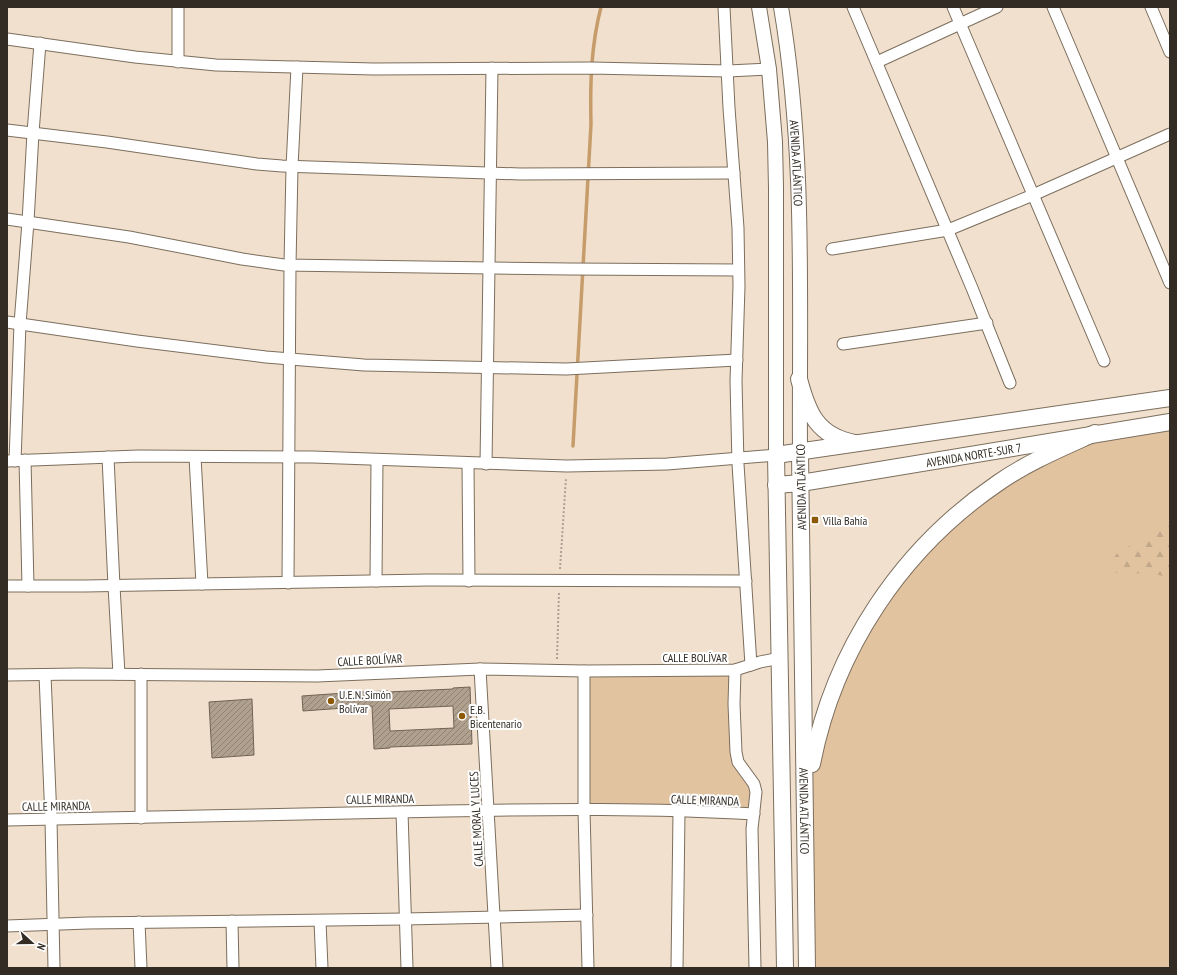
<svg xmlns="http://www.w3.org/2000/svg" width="1177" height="975" viewBox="0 0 1177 975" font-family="'PT Sans Narrow',sans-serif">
<defs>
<pattern id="forest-firs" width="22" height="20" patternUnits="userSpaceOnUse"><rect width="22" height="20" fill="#e2c3a0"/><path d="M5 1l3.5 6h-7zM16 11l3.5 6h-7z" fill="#c2a88a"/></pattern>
<pattern id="building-hatch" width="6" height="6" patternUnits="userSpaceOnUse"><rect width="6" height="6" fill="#b0a18f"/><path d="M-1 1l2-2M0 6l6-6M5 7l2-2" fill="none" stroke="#908375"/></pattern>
</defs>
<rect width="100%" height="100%" fill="#f1e0ce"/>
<g fill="#e2c3a0">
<polygon points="1170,422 1170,968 807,968 811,768 835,682 932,537 1050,453"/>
<polygon points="735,670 736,752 751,779 754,814 584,810 584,671"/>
</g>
<path fill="url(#forest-firs)" d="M1170,525V578C1161,575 1151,573 1142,573C1128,574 1120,581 1110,566C1119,544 1127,549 1146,540C1154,536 1161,530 1170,525Z"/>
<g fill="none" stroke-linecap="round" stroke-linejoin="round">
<path stroke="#c69c6a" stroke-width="3.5" d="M573,446L591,124C590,83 591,46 601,7"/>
</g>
<g fill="url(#building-hatch)" stroke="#716352" fill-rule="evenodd">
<path d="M470,687L472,744L390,747V748L374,749L372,706L303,711L302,696L359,692L388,691V692L453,689V688ZM453,706L454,728L390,731L389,709Z"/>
<polygon points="252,699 254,755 212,758 209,702"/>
</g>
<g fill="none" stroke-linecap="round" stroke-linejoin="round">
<defs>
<g id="minor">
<polyline points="724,7 729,108 738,228 739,286 736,381 738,464 751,665"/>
<polyline points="853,7 972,288 1010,383"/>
<polyline points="953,7 1104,361"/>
<polyline points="1053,7 1170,283"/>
<polyline points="1151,7 1170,52"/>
<polyline points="7,39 135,57 216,65 374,69 591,68 728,71 769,69"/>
<polyline points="178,62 178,7"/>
<polyline points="877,62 997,7"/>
<polyline points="7,130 107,142 257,164 282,166 520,174 734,173"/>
<polyline points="7,219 129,237 242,259 284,265 570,269 738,270"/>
<polyline points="832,249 948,230 1033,195 1170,134"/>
<polyline points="7,322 137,341 266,357 364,365 566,369 737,360"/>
<polyline points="843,344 987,323"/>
<polyline points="108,457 114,586 119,674"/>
<polyline points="195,457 202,584"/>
<polyline points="25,460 28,586"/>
<polyline points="7,461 138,456 313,457 567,466 667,464 776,455"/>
<polyline points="15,461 20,324 28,222 33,133 40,43"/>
<polyline points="468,463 469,581"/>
<polyline points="486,464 492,68"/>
<polyline points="376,581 377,460"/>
<polyline points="288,583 290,265 292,167 297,67"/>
<polyline points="7,586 85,586 428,580 746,581"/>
<polyline points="480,669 497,968"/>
<polyline points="735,670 734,704 736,752 738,762 754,784 756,792 752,829 755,968"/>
<polyline points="584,671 584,810 588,968"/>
<polyline points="141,674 141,818"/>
<polyline points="7,675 79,674 317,676 480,669 584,671 735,670 760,662 780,658"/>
<polyline points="45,675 51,819 54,968"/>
<polyline points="402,812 407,968"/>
<path d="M7,820C153,818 300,813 446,811C548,809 651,808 754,814"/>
<polyline points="232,921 233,968"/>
<polyline points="320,921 322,968"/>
<polyline points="139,922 141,968"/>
<polyline points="7,926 88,923 405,919 587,915"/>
<polyline points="677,968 679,812"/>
</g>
<g id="tertiary">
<polyline points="759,7 769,69 775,142 776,188 776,455"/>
<path id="s1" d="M781,7C806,154 799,304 800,453"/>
</g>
<g id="secondary">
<path d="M799,379C808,413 817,436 855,443"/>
<path id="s2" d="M800,453L807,968"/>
<path id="s3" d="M776,485L801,483L1170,422"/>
<path d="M812,764C834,650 901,549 998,483C1028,462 1062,448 1095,433"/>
<polyline points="785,968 776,455 1170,398"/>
</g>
</defs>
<use href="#minor" stroke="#7c6e5d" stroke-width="13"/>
<use href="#tertiary" stroke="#7c6e5d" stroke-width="16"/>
<use href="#secondary" stroke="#7c6e5d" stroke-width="18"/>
<g stroke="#ada092" stroke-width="2" stroke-dasharray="2 2" stroke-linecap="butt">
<polyline points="560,569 566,478"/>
<polyline points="557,659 559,591"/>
</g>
<use href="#minor" stroke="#fff" stroke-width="11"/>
<use href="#tertiary" stroke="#fff" stroke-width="14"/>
<use href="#secondary" stroke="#fff" stroke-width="16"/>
</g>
<g fill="#8c5a05" stroke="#fff" stroke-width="1.5">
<rect x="811" y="516" width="8" height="8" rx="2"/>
<circle cx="331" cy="701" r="4"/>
<circle cx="462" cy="716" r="4"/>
</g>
<g text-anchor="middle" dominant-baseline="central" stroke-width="4" stroke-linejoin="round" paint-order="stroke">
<g font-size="12" fill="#322c25" stroke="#fff">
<text stroke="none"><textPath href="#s1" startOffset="157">AVENIDA ATLÁNTICO</textPath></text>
<text stroke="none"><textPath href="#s3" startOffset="200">AVENIDA NORTE-SUR 7</textPath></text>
<text transform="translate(801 487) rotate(-91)">AVENIDA ATLÁNTICO</text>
<text x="695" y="657">CALLE BOLÍVAR</text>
<text transform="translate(370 660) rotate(-3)">CALLE BOLÍVAR</text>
<text transform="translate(380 799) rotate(-1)">CALLE MIRANDA</text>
<text transform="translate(705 800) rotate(2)">CALLE MIRANDA</text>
<text transform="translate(56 806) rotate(-1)">CALLE MIRANDA</text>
<text stroke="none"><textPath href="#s2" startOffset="358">AVENIDA ATLÁNTICO</textPath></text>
<text transform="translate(476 819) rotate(-93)">CALLE MORAL Y LUCES</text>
</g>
<g font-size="12" fill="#322c25" stroke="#fff" text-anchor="start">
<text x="823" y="520">Villa Bahía</text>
<text x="339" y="694">U.E.N. Simón<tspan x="339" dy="14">Bolívar</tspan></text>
<text x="470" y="709">E.B.<tspan x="470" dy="14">Bicentenario</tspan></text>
</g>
</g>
<rect width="1177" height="975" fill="none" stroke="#322c25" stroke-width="16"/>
<g transform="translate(32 943) rotate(111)" stroke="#ffffff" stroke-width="3" paint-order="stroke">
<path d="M0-3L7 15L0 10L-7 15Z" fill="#322c25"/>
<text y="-6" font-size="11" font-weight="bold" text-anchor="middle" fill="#322c25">N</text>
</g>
</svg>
